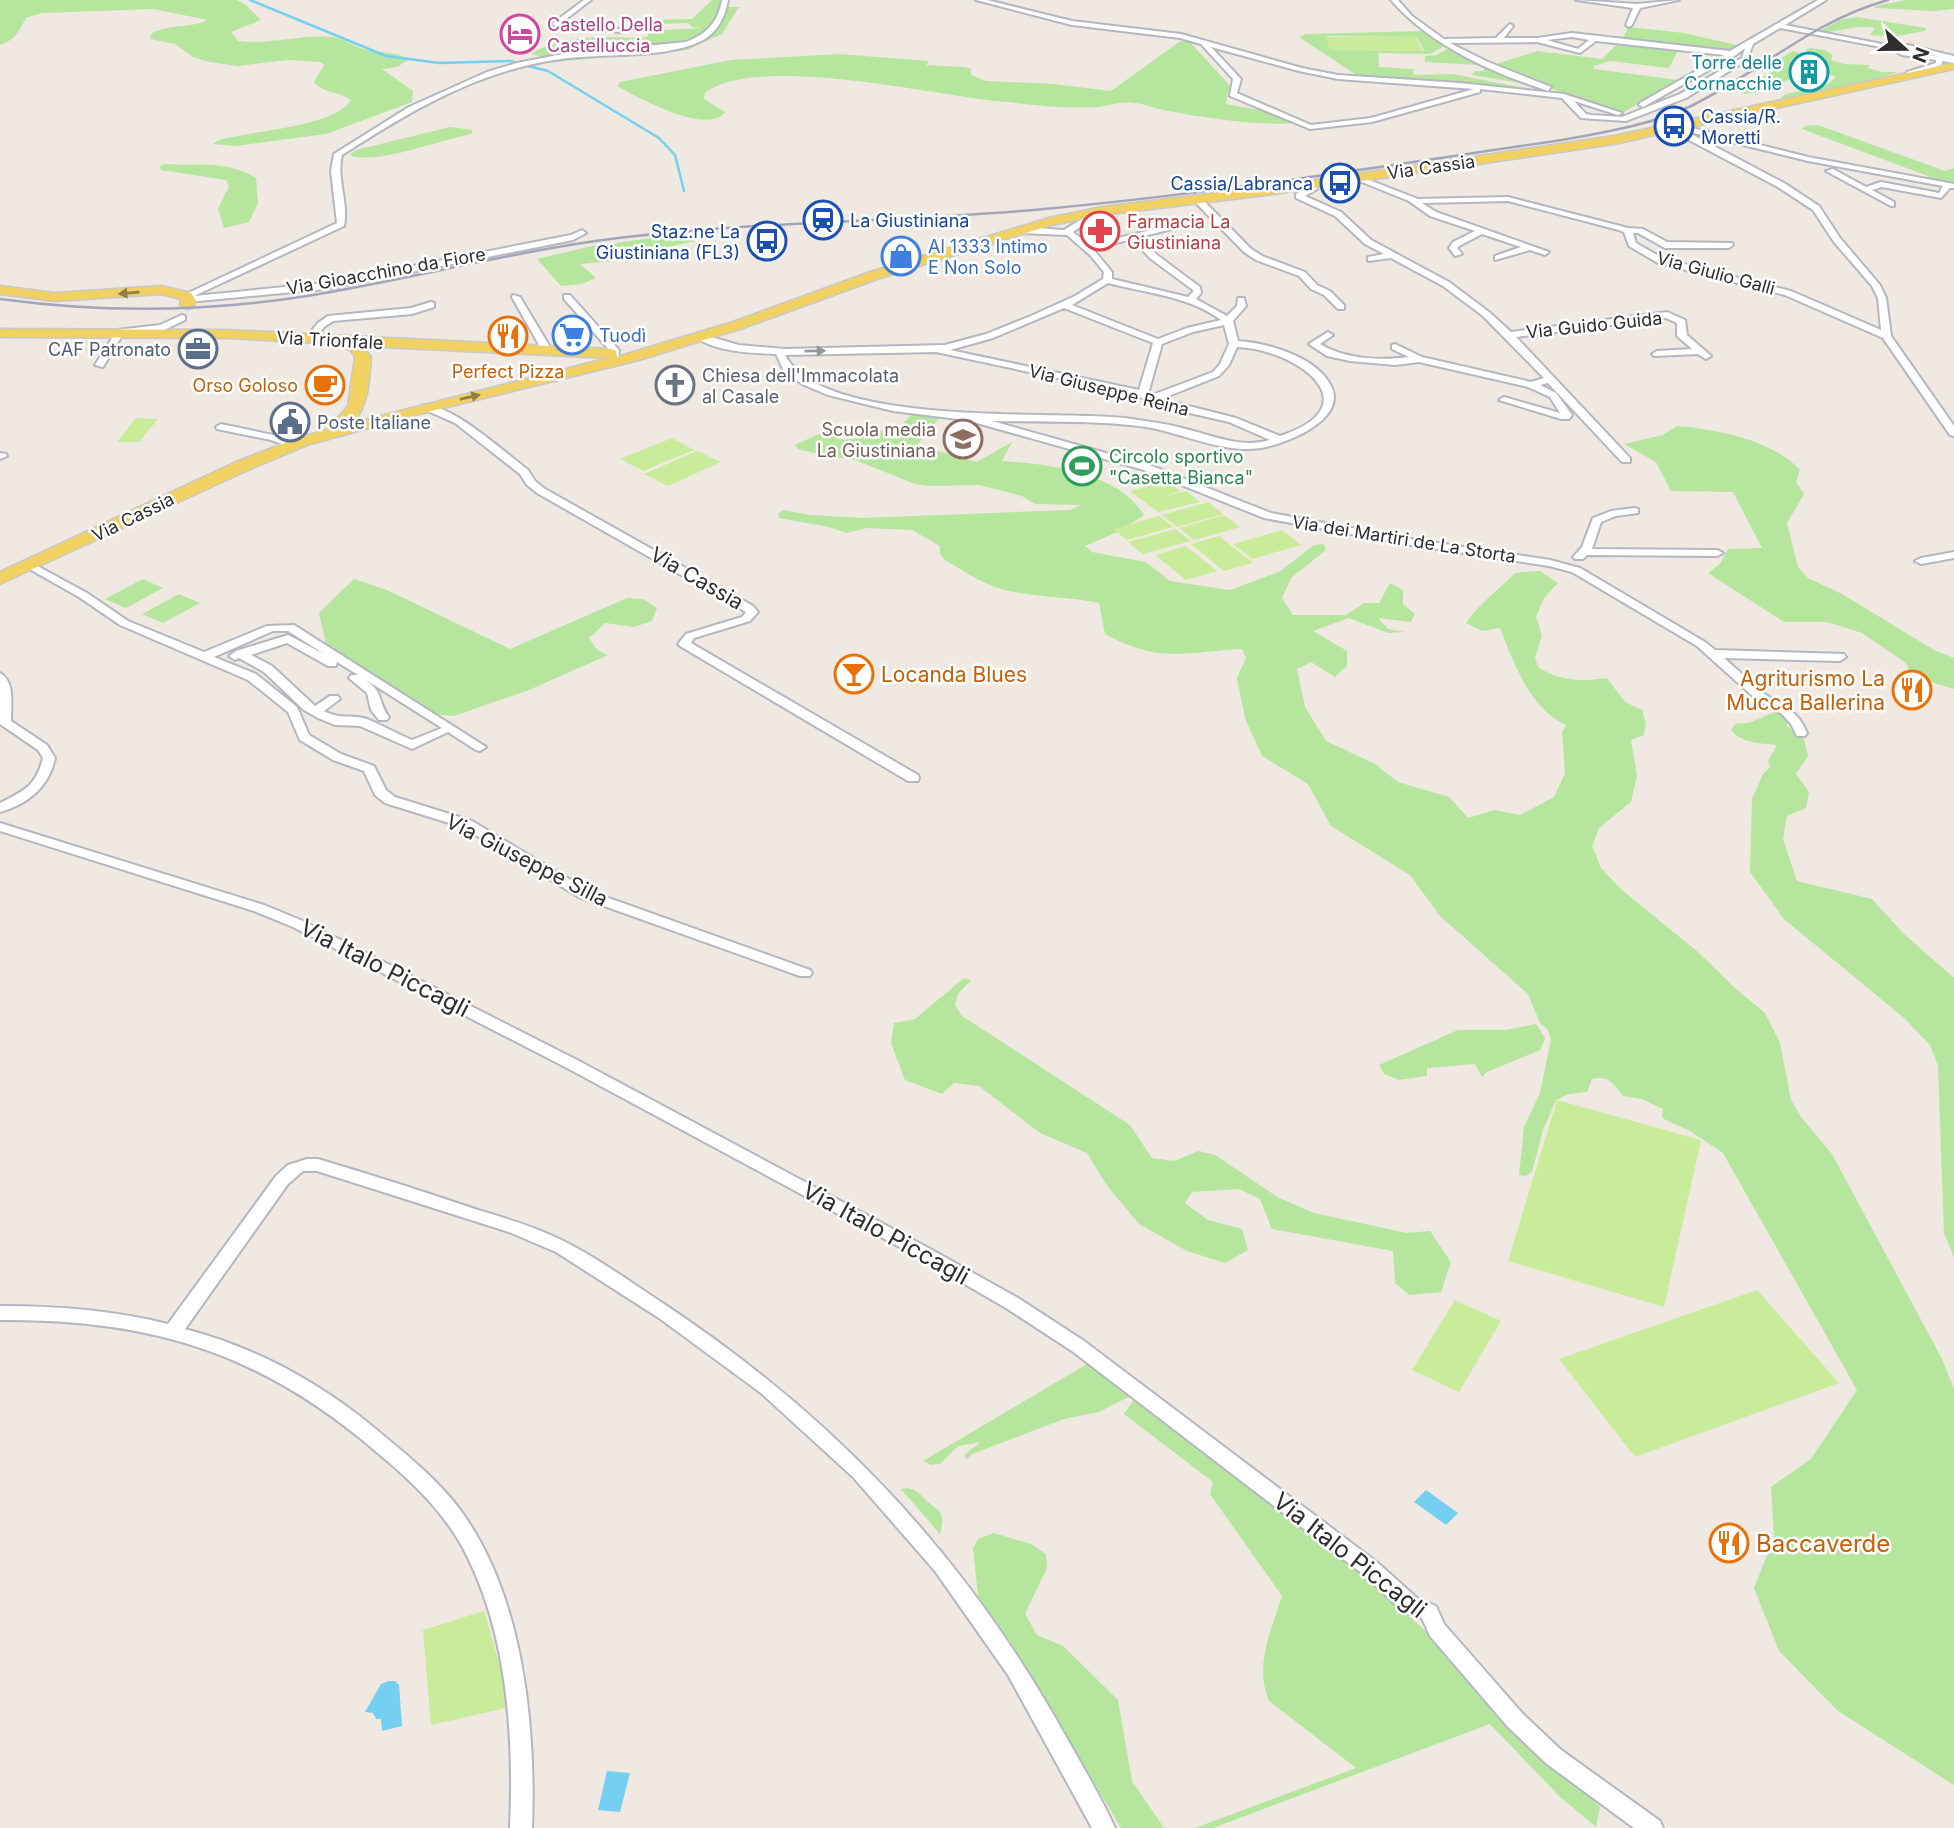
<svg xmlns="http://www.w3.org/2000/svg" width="1954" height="1828" viewBox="0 0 1954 1828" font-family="Inter,sans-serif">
<rect width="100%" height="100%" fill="#efe9e1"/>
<g fill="#b6e59e" fill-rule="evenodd">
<path d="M0,0H237L247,6L261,20L231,32L238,41C270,45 301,34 331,37C345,38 355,48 367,50C383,53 395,52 410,59L397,67L382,69L413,91L412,102L326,134L236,146L213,144C220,138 229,138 238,136C266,130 338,124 351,100C340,91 323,94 314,82L324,65L321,62L287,60L238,66L209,62L193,57L175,44L150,39L152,33C170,24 191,28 208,20L153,9L42,13L26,18C19,31 15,40 0,45Z"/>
<path d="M712,0H722C722,13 716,22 706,27L719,24L728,7H739L722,34L687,50L532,64L547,58L531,54C563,34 606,37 642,38L648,36L646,31L703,28L693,27L688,23L633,25L639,20L692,19Z"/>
<polygon points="1907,0 1954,0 1954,9 1935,11 1875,8 1875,6"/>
<path d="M1856,17L1926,28L1925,31L1892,37L1870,35L1875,28C1855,23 1840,34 1820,31L1840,20Z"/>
<polygon points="1629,27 1684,33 1737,45 1727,53 1621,41"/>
<path d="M1422,31L1445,46L1430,54L1378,53L1379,67L1413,69L1414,75L1452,74L1555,94L1361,78L1299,37L1305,34ZM1327,36L1417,37L1424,51L1330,50Z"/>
<path d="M1188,40L1233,89L1228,92L1226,104L1298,117L1301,121C1278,130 1186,115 1159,109C1151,107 1142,103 1134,103C1121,101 1109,106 1097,107C1068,109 1036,105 1007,102C941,97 756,52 705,93L704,99L725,112C707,136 639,98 617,86L620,82L731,60L839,54L929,61L926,65L965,67L971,69V75L986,81L1053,84L1111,91L1179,42Z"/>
<polygon points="1618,43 1679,49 1669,68 1610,61 1594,66 1593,69 1679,80 1624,112 1618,111 1558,91 1493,65 1537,51 1602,59"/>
<polygon points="1449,48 1538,86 1472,75 1475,71 1484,71 1484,68 1478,65 1425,62 1425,56 1436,55"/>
<polygon points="1810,48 1825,50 1833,55 1831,60 1844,64 1870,65 1868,68 1882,72 1899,72 1836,90 1788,100 1780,98 1786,94 1828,84 1836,77 1818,70 1801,70 1798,65 1825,58 1805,50"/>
<polygon points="1793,51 1801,53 1791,60 1792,67 1802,73 1764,92 1742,94 1744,87 1776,70 1770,67 1771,64"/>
<polygon points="1818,125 1945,171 1954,168 1954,185 1929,180 1928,176 1802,129 1805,126"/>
<path d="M450,127L473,130L471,134C444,139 373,166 350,155L356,150Z"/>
<path d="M164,164C196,166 228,160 256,178L258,203L249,222L224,228L218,209L229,186L226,180L161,170L160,166Z"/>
<polygon points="686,233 695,241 659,249 684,255 580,264 596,278 582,284 561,286 537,259 588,247"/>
<path d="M913,413L939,418L917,445L977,462L1012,442L1002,461C1049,464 1118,472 1144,515L1120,531L1085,546L1092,552L1146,562L1170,581L1230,590L1279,572L1314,545L1324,544L1326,550L1291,578L1282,598L1293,615H1346L1364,603H1379L1390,583L1403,590V604L1415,614L1411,622L1378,618L1388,629L1405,632L1388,633L1349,618L1313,631L1347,651V666L1335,677L1311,662L1297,669L1305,707L1326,741L1375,764L1398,782L1449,797L1468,818L1495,810L1520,815L1554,797L1565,773L1562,732L1566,725C1529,708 1514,663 1500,628L1482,631L1466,623C1479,603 1498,591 1515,573L1540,571L1558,583L1544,598L1536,617L1542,635L1535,658L1539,668C1561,681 1582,682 1607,678L1625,702L1642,710L1646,724L1644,735L1631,740L1637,776L1631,802L1599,828L1592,846L1601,868L1622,890L1698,952L1736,989L1765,1013L1780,1043L1791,1100L1801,1117L1832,1154L1942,1359L1954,1389V1785L1838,1711L1779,1651L1754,1588L1774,1538L1771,1487L1811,1459L1857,1390L1723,1153L1690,1131L1662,1118L1663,1109L1642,1099L1623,1096C1613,1083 1609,1075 1592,1079L1587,1092L1569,1094L1556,1100L1543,1130L1532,1172L1526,1176L1519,1175L1524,1127L1540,1093L1551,1039L1548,1030L1540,1023L1528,994L1440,916L1410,875L1331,826L1308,784L1262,756L1245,718L1237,678L1246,658L1242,649C1184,652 1160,664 1105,634L1099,603C1065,596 1028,598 995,587C978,581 961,569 945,560L940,554V546L912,530L866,528L847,533L825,526L778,518L779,513L783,510L810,515L862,518L1070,510L1081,505L1035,504L1022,496L980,485L931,486L915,484L855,460L827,456L798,449L795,445L823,432L844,440L866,436L861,430L870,429L901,433L909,425L903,423Z"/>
<path d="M1677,426C1719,430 1770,439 1800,470L1796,482L1804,494L1787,523L1798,567L1808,578L1842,594L1934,650L1954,658V689L1912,676L1906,663L1862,633L1827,622H1784L1708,573L1720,564L1728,549L1762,548L1733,492L1671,491L1656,462L1624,444L1663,435Z"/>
<polygon points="143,579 163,588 126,608 105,599"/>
<polygon points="354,579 387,590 510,649 627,598 643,599 657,608 652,621 634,627 605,623 589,638 597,650 608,655 529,690 454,716 434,714 326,644 319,613"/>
<polygon points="179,594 200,603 163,623 142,614"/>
<path d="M1775,712L1787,716V726L1804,739L1808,756L1796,774L1809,792L1806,808L1787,816L1783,839L1797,881L1872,899L1904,934L1954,978V1257L1944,1233L1938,1066L1930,1045L1904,1018L1784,919L1750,872L1752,799L1763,774L1770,767L1768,761L1777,745C1759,743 1743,744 1731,730L1735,724L1748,723Z"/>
<polygon points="964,978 971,980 958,994 955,1005 962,1016 1130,1125 1152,1158 1174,1161 1199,1151 1215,1155 1279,1198 1314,1213 1407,1233 1430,1231 1451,1262 1441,1292 1409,1295 1395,1283 1393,1251 1272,1229 1260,1199 1239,1189 1192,1192 1185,1203 1208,1220 1242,1229 1248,1250 1225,1263 1187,1251 1139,1224 1108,1187 1087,1153 1040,1133 979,1086 954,1083 942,1094 905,1080 891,1043 894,1023 915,1019"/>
<polygon points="1536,1024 1545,1038 1540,1050 1487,1072 1482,1077 1475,1064 1427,1068 1427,1076 1399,1080 1384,1074 1379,1065 1458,1030 1506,1030"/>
<polygon points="1087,1364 1127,1391 1130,1396 1099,1412 1064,1419 972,1454 967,1459 964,1455 981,1442 958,1446 940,1464 931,1465 923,1461"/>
<path d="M1134,1399L1333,1551L1427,1632L1487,1702L1600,1807L1596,1827L1560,1797L1490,1724L1213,1828H1195L1356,1768L1269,1701C1254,1666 1271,1631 1282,1596L1210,1494L1213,1482L1124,1414Z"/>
<path d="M908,1488C918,1491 920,1494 927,1501C942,1513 945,1513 940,1534L901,1489Z"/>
<polygon points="994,1533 1031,1544 1046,1554 1047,1568 1025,1614 1037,1635 1063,1646 1118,1700 1132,1781 1164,1828 1121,1828 1008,1638 991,1620 978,1596 973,1548 978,1539"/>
</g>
<g fill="#c9ec9a">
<polygon points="1327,37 1416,37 1422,51 1330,50"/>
<polygon points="136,418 158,419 139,442 117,442"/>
<polygon points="672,438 694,450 643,471 620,459"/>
<polygon points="697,451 721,462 668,486 644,474"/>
<polygon points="1168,481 1180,491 1166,496 1186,491 1200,502 1158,512 1130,491"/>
<polygon points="1208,502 1223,514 1177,527 1162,515"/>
<polygon points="1224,515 1240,527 1194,540 1179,528"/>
<polygon points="1159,516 1173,527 1127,540 1113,529"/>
<polygon points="1175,529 1191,541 1143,554 1128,542"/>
<polygon points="1282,530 1301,545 1252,559 1233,544"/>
<polygon points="1219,536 1253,563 1224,571 1191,544"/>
<polygon points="1186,546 1217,571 1186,580 1155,555"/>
<polygon points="1557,1100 1701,1140 1664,1307 1508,1261"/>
<polygon points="1757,1290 1839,1383 1635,1457 1559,1359"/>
<polygon points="1455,1300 1501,1321 1459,1392 1412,1370"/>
<polygon points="484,1611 502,1673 506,1708 431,1725 423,1630"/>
</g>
<g fill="#75cff0">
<polygon points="1426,1490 1458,1513 1446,1525 1414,1502"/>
<polygon points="389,1681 395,1681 399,1685 402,1726 382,1731 381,1719 376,1719 373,1713 365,1712 381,1684"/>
<polygon points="607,1771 630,1773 620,1812 598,1810"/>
</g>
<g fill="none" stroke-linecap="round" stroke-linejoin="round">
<g stroke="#75cff0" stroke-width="2.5">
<polyline points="250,0 386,56 439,63 510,61 521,64"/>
<polyline points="524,65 548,71 659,138 675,155 684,191"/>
</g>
<defs>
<g id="street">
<polygon points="584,0 591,0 561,23 619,29 621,32 553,25 553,23"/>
<path d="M722,0H728C725,18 717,34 699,42C663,59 601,53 561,59C479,70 410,111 342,155C336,179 349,203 344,226L194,296L326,283L571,235L582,230L586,233L573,240L326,289L188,302L182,296L337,223L331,171L334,154L409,107L487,72L517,63L563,54L686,42C707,34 718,22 722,0Z"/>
<path d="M976,0H987L1072,21L1181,34L1302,68L1338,75L1460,83L1564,94L1622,113L1618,115L1574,101L1586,114L1591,115L1622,117L1637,111L1680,94L1742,58L1745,48L1736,55L1643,107L1639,105L1640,103L1724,55L1596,41L1580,53L1537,42L1450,43L1488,62L1551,87L1548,91C1491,72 1431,46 1391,0H1398L1412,16L1444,39L1496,38L1510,24L1513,26L1504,38H1537L1572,33L1730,51L1818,0H1826L1785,25L1897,47L1908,45L1954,56V63L1943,61L1941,65L1910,76L1907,72L1936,63V60L1902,55L1892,49L1780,28L1753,44L1747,60L1686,98L1626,121L1581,118L1562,98L1480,89V92L1372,122L1310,129L1230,96L1233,79L1201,44L1180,38L1072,25ZM1572,37L1589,40L1578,49L1547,40ZM1211,47L1299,71L1338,79L1474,89L1371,118L1311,125L1237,93L1241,79ZM1908,49L1940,57L1902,50Z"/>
<polygon points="1576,0 1637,4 1679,0 1640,8 1632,25 1629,27 1626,25 1633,8"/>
<polygon points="1670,126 1676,126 1784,183 1819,206 1840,238 1880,285 1886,298 1891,336 1954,426 1954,436 1950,435 1883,338 1785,295 1658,263 1629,246 1624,232 1619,230 1508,201 1422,203 1436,212 1549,252 1545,255 1530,250 1495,260 1495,256 1521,247 1482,234 1459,246 1457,248 1462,254 1455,256 1449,248 1453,242 1475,231 1430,216 1409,201 1352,178 1359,176 1418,199 1508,197 1628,228 1643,229 1667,242 1732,243 1733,245 1729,248 1665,248 1638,233 1633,233 1636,243 1664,259 1791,291 1881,330 1878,298 1872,286 1834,242 1813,210 1778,187 1670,130"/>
<polygon points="1689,127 1808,157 1954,184 1954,188 1950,188 1941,198 1882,187 1872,190 1894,202 1894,206 1891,206 1826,171 1833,169 1866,187 1881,182 1939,193 1943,186 1808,161 1686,131 1685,129"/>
<path d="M1308,182H1314L1317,189L1305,196L1341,212L1371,240L1449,282L1489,312L1511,332L1667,312L1685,320L1687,335L1711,356L1706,359L1698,354L1654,356L1652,354L1657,351L1692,349L1677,336V323L1666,318L1516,337L1630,458V462H1622L1548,383L1540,385L1556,393L1572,415L1569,419H1561L1499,400L1504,397L1560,413L1550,397L1528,387L1419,362L1395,365L1350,361L1327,356L1309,344L1328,332L1333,335L1320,344C1344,359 1381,361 1409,357L1392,349V345L1395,344L1422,357L1531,382L1544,378L1483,316L1443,286L1391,258L1368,261V257L1384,254L1365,244L1335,216L1296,198V194L1309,188Z"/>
<polygon points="1195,198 1201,198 1250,248 1262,256 1305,272 1317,285 1330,291 1344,305 1344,309 1338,309 1324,295 1311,289 1299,276 1256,260 1244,252 1195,202"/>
<path d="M1083,212H1089L1090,220L1073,232L1089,245L1172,225V229L1140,237L1157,255L1200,287L1201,293L1196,299L1227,316L1237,306L1238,298H1244L1246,306L1233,321L1238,341C1268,343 1317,357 1331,386C1348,420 1285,444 1261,448C1223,454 1183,433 1146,427C1095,420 1043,422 992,421L1152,466L1271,513L1411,539L1550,560L1580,568L1705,642L1715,650L1844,654L1846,657L1840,661L1724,658C1737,669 1749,681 1762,692C1781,707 1797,708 1807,733L1805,736H1797L1791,724L1782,714L1757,700L1697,646L1572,572L1549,566L1411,545L1264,518L1144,470L966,420L893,411L828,395L802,384L784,371L776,354C750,353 717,352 695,337L700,334L739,345L784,349L945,345L986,334L1031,316L1075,296L1103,279L1104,272L1091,256L1067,235L1020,233L1016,230L1020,227L1064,230L1082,219ZM1132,239L1151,259L1193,290V292L1188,297L1112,279V272L1093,249ZM1108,283C1146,293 1189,296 1221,320L1187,328L1158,339L1072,305ZM1064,308L1153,343L1139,390L950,350L993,338ZM1224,325L1229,344L1220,364L1213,372L1152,395L1148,394L1162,344L1193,332ZM1237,347C1296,349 1374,405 1280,436L1236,418L1161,399L1219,376L1229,365ZM936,352L1132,394L1168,408L1229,422L1270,440C1241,449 1211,435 1182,428C1164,423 1144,421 1125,418C1052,410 822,428 785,355Z"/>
<polygon points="513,295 520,297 553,352 551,354 543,352 512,297"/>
<polygon points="564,295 570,295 619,350 618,364 612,364 611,352 564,299"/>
<polygon points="431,302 434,303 434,307 412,314 333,321 324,327 313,341 305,339 318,323 328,316 411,308"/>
<polygon points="182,315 185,316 185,320 162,331 123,334 103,367 95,365 117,330 160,325"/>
<path d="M423,405C451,403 504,452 528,470L535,481L545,489L753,606L758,612L750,621L694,638L691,643L918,775L919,778L918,781H908L680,646L678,644L686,634L742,617L746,612L537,493L527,485L520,474L455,423L423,409Z"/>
<polygon points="221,424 278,436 298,445 293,448 271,440 217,429 216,427"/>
<polygon points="0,453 6,454 7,456 0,459"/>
<polygon points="1634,508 1638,509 1638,513 1616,516 1601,522 1592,549 1717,550 1723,553 1717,556 1587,555 1583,559 1575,559 1573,557 1582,547 1593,518 1611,511"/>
<polygon points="1954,552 1954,558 1921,564 1915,561 1921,558"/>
<path d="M30,562L87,593L128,621L204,652L267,626L294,625L486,747L480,751L476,750L448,732L412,749L360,726L335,725L318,718L304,710L264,672L239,658L235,660L229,656L236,651L288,635L326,655L288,631H273L214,657L256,674L297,707L309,735L341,754L374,766L386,790L395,797L472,821L589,891L810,970L812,973L810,976H800L579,897L462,827L385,803L375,795L364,771L333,760L300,740L288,712L248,680L120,625L79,597L26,567L24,565ZM287,643L328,666H336L337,662L358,675H351L349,678L367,693L371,710L379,720H387L389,717C377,701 385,694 366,680L442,728L412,740C397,734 382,725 367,719C351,714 341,720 324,711L340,699L338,696H330L315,706L272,666L251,655Z"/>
<path d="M0,673C15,681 11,705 11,721L47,745L55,758C49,787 28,804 0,812V803C24,791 36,786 43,758L38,750L0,724Z"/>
<polygon points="0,823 264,905 303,921 579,1061 932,1250 1018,1298 1084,1341 1378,1563 1418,1599 1436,1606 1444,1624 1522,1713 1561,1750 1660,1821 1663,1828 1634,1828 1547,1764 1508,1727 1430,1636 1422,1618 1404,1612 1364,1575 1072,1351 1006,1308 920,1258 569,1069 293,927 254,911 0,831"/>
<path d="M307,1159H318C372,1175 425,1192 478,1210C504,1218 530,1225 555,1237C592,1254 626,1279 661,1302C835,1417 965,1555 1066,1737C1083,1767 1101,1797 1115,1828H1092L1008,1675L935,1571L853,1477L761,1393L659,1318L556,1252L509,1232L317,1171H303L288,1184L185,1329C254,1347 317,1381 372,1426C403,1452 437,1478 461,1511C523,1596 536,1725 532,1828H510C514,1739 508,1639 468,1558C448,1516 415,1484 379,1454C262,1353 153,1319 0,1320V1306C57,1306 113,1310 168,1324L276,1176L288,1165Z"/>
</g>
<g id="primary">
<path d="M1954,63V69L1614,144L1273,194L1102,215L1052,225L880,278L743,328L639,360L431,411L307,445L248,470L0,584V572L236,462L295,439L329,429L348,406L355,357L351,351L336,344L227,338L0,337V329L227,330L611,349L616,351L617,357L733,322L870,272L1049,218L1102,207L1273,186L1614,136ZM362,346L609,358L353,423C369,404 369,381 371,357Z"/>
<polygon points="0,286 55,293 161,286 191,293 196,301 192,308 187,309 180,305 181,299 161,294 55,301 0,294"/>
</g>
</defs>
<use href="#street" stroke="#b4b7c1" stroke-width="4"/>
<use href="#primary" stroke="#c9c9c9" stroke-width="3"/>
<use href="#street" fill="#fff" fill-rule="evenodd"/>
<use href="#primary" fill="#f2d163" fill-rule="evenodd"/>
<path stroke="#a3a6b8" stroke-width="2.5" d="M0,299C103,313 205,312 307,296C412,279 513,251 618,238C760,221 903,222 1044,209C1218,193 1390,165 1562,140C1606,132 1651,125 1691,106C1760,72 1812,21 1888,0"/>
</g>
<defs><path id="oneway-solid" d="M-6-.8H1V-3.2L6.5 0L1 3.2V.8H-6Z" transform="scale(1.75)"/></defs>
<g fill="#908048">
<use href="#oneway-solid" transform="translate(129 293) rotate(175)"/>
<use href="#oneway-solid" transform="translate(470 397) rotate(-13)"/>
</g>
<use fill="#969696" href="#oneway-solid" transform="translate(815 351) rotate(-1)"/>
<defs>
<symbol id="hotel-ring" viewBox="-11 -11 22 22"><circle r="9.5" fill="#fff" stroke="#d1479c" stroke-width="1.5"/><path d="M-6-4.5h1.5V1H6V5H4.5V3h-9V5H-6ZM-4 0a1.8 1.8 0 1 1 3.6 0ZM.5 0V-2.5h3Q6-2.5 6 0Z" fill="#d1479c"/></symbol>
<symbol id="building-ring" viewBox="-11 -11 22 22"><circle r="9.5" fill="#fff" stroke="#0f9aa8" stroke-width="1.5"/><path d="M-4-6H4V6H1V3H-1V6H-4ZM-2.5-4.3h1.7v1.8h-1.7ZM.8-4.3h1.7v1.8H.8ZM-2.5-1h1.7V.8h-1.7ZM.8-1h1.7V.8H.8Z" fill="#0f9aa8"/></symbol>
<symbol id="bus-ring" viewBox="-11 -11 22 22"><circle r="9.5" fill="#fff" stroke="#1a4fb4" stroke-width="1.5"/><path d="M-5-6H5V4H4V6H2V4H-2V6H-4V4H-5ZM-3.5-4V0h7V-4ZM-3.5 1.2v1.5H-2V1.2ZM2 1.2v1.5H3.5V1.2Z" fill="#1a4fb4"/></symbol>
<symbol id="station-ring" viewBox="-11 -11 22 22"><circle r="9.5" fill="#fff" stroke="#1a4fb4" stroke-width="1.5"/><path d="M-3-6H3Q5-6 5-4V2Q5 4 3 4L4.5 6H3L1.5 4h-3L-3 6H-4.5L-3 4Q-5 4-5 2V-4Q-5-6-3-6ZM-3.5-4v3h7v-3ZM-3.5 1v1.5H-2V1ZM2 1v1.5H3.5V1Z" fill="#1a4fb4"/></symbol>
<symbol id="pharmacy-ring" viewBox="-11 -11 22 22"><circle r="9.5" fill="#fff" stroke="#e0444e" stroke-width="1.5"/><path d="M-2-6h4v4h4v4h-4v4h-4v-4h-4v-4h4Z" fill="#e0444e"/></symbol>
<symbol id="shop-ring" viewBox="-11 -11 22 22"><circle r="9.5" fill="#fff" stroke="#3f7fe0" stroke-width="1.5"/><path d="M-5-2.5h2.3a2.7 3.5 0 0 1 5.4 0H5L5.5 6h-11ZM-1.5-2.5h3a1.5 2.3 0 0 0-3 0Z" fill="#3f7fe0"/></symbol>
<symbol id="supermarket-ring" viewBox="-11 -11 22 22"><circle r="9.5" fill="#fff" stroke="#3f7fe0" stroke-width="1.5"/><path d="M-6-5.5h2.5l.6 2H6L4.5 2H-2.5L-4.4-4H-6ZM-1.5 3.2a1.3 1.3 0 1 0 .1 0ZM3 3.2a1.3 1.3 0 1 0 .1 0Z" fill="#3f7fe0"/></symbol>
<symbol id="restaurant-ring" viewBox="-11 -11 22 22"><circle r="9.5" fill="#fff" stroke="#e8710a" stroke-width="1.5"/><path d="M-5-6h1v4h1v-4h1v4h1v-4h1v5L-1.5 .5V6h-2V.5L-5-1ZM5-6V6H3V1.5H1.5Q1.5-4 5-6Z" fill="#e8710a"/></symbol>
<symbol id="office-ring" viewBox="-11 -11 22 22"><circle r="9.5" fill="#fff" stroke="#5c6f8a" stroke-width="1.5"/><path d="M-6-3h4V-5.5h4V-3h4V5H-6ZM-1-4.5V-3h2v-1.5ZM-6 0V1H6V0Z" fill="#5c6f8a"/></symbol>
<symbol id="cafe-ring" viewBox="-11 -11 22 22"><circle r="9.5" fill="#fff" stroke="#e8710a" stroke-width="1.5"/><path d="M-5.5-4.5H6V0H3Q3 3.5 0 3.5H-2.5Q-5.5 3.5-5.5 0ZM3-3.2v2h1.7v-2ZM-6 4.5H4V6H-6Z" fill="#e8710a"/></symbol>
<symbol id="church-ring" viewBox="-11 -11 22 22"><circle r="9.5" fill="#fff" stroke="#6b7280" stroke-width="1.5"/><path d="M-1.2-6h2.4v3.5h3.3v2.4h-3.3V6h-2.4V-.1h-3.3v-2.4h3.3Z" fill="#6b7280"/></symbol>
<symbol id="civic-ring" viewBox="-11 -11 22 22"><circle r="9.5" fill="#fff" stroke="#5c6f8a" stroke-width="1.5"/><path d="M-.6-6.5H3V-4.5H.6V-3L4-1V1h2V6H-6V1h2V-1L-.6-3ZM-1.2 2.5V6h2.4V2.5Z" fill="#5c6f8a"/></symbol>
<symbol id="school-ring" viewBox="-11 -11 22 22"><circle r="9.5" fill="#fff" stroke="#8d6e63" stroke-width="1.5"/><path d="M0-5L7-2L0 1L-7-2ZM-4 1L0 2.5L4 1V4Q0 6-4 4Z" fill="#8d6e63"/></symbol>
<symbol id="stadium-ring" viewBox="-11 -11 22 22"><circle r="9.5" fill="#fff" stroke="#2e9e5b" stroke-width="1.5"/><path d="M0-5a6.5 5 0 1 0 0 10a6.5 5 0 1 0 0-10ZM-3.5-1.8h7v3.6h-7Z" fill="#2e9e5b"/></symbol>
<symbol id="bar-ring" viewBox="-11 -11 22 22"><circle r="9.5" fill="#fff" stroke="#e8710a" stroke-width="1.5"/><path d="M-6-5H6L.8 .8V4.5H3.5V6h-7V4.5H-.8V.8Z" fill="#e8710a"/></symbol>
</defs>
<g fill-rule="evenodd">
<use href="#hotel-ring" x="498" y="12" width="44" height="44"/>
<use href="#building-ring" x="1787" y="50" width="44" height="44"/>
<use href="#bus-ring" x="1652" y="104" width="44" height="44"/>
<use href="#bus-ring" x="1318" y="161" width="44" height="44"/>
<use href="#station-ring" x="801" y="198" width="44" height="44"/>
<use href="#pharmacy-ring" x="1078" y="209" width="44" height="44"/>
<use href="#bus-ring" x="745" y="219" width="44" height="44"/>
<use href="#shop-ring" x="879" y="234" width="44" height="44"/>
<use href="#supermarket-ring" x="550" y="313" width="44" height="44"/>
<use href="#restaurant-ring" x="486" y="314" width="44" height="44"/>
<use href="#office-ring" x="176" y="327" width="44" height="44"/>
<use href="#cafe-ring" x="303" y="363" width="44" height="44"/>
<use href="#church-ring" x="653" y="363" width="44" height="44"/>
<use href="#civic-ring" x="268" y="400" width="44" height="44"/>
<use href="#school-ring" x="941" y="417" width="44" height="44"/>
<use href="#stadium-ring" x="1060" y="444" width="44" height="44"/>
<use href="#bar-ring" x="832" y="652" width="44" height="44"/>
<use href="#restaurant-ring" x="1890" y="668" width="44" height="44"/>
<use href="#restaurant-ring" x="1707" y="1521" width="44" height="44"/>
</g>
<g text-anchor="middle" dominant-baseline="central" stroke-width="5" stroke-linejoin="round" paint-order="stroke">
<g font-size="18" fill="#b23c85" stroke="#fff" text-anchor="start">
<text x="547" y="24">Castello Della<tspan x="547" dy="21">Castelluccia</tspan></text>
</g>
<g font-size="18" fill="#0d838f" stroke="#fff" text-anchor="end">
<text x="1782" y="62">Torre delle<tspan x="1782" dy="21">Cornacchie</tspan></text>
</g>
<g font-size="18" fill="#164399" stroke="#fff" text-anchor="start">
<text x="1701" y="116">Cassia/R.<tspan x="1701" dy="21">Moretti</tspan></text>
<text x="1313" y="183" text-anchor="end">Cassia/Labranca</text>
<text x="850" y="220">La Giustiniana</text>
<text x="740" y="231" text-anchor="end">Staz.ne La<tspan x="740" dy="21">Giustiniana (FL3)</tspan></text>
</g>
<g font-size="18" fill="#2e2e2e" stroke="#fff">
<text transform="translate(1431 167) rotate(-8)">Via Cassia</text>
<text transform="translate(386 271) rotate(-10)">Via Gioacchino da Fiore</text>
<text transform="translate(1716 273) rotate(15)">Via Giulio Galli</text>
<text transform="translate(1594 325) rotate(-6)">Via Guido Guida</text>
<text transform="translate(330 340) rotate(3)">Via Trionfale</text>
<text transform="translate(1109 390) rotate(14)">Via Giuseppe Reina</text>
<text transform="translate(133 517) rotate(-26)">Via Cassia</text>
<text transform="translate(1404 539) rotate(9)">Via dei Martiri de La Storta</text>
</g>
<g font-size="18" fill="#be3a42" stroke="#fff" text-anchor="start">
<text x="1127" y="221">Farmacia La<tspan x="1127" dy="21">Giustiniana</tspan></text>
</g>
<g font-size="18" fill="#366cbe" stroke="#fff" text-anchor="start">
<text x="928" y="246">Al 1333 Intimo<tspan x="928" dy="21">E Non Solo</tspan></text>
<text x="599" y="335">Tuodì</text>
</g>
<g font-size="18" fill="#4e5e75" stroke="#fff" text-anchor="end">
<text x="171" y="349">CAF Patronato</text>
<text x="317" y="422" text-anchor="start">Poste Italiane</text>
</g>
<g font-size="18" fill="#c56008" stroke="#fff">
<text x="508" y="371">Perfect Pizza</text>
<text x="298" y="385" text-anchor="end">Orso Goloso</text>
</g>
<g font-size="18" fill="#5b616d" stroke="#fff" text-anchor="start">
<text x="702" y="375">Chiesa dell'Immacolata<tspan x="702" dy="21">al Casale</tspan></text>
</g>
<g font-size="18" fill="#785e54" stroke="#fff" text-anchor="end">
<text x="936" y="429">Scuola media<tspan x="936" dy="21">La Giustiniana</tspan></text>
</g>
<g font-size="18" fill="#27864d" stroke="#fff" text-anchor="start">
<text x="1109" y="456">Circolo sportivo<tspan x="1109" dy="21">"Casetta Bianca"</tspan></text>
</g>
<g font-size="21" fill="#2e2e2e" stroke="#fff">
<text transform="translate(697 578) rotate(30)">Via Cassia</text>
<text transform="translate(527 860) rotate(27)">Via Giuseppe Silla</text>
</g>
<g font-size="21" fill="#c56008" stroke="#fff" text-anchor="start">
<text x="881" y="674">Locanda Blues</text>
<text x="1885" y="678" text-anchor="end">Agriturismo La<tspan x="1885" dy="24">Mucca Ballerina</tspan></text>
</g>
<g font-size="24" fill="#2e2e2e" stroke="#fff">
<text transform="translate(385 968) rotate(27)">Via Italo Piccagli</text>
<text transform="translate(886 1233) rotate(29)">Via Italo Piccagli</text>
<text transform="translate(1350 1555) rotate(38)">Via Italo Piccagli</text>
</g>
<g font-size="24" fill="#c56008" stroke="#fff" text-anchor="start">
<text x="1756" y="1543">Baccaverde</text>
</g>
</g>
<g transform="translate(1905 49) rotate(111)" stroke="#ffffff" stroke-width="5" paint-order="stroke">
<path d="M0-5L12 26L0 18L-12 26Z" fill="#2e2e2e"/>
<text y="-10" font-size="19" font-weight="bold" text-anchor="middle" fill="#2e2e2e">N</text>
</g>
</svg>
